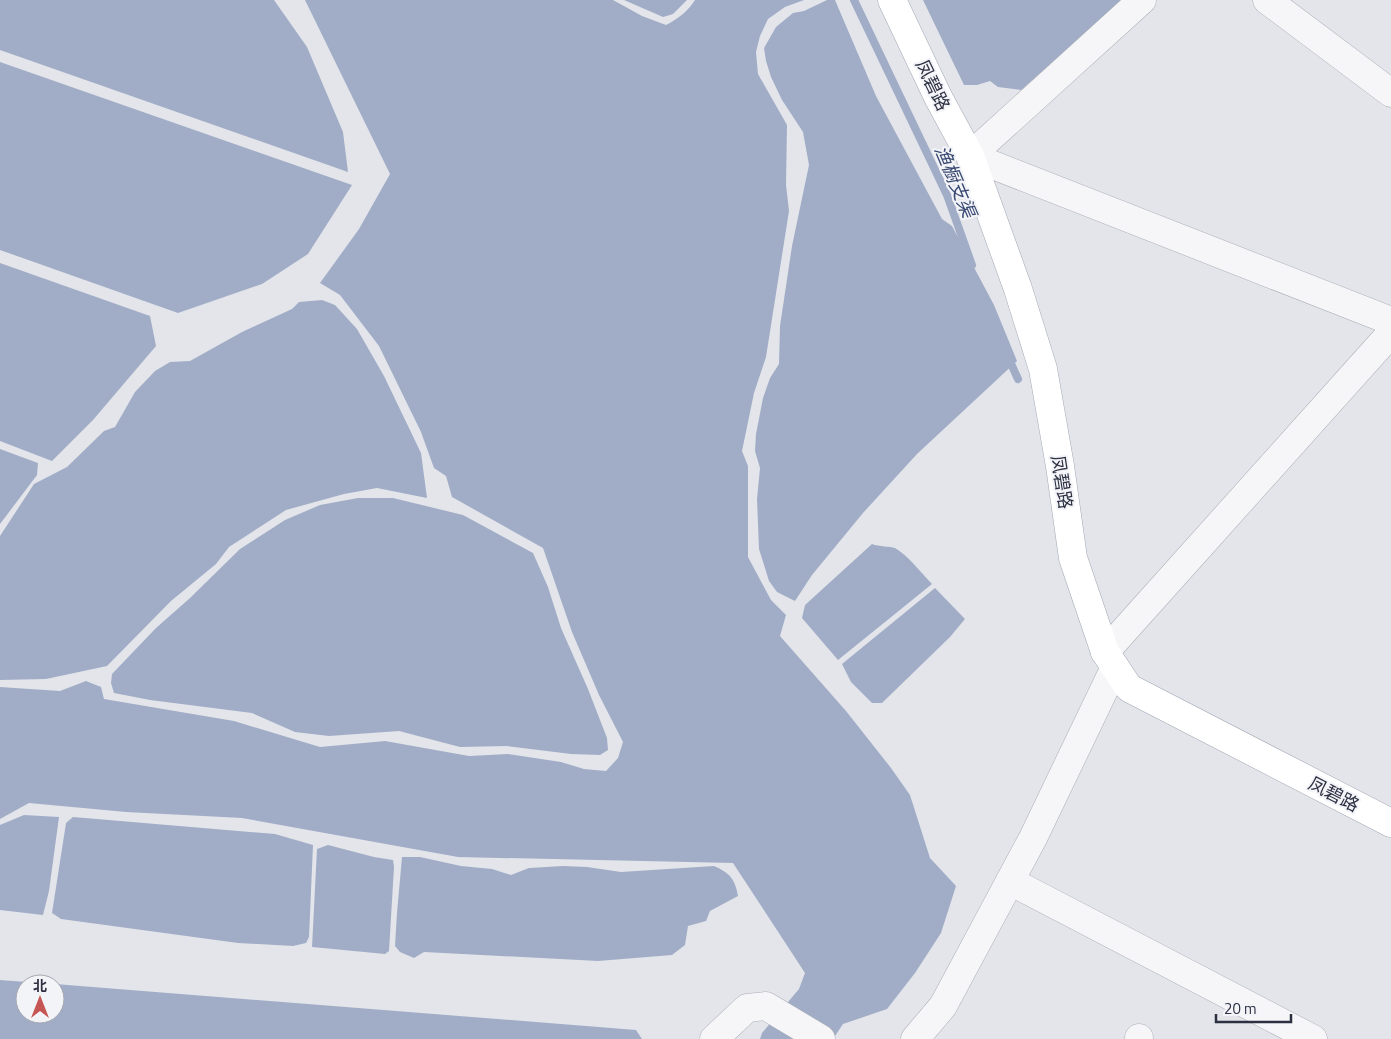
<svg xmlns="http://www.w3.org/2000/svg" width="1391" height="1039" viewBox="0 0 1391 1039" font-family="'Titillium Web','Noto Sans SC',sans-serif">
<rect width="100%" height="100%" fill="#e3e5ea"/>
<g fill="#a1adc7">
<polygon points="0,0 274,0 307,47 343,132 348,172 0,50"/>
<path d="M305,0H613L642,16L666,25C678,19 688,11 695,0H804L785,7L768,19L760,36L756,52L758,74L787,125L786,185L789,211L766,357L754,393L742,451L748,466V557L771,600L786,615L780,636L846,711L891,768L910,795L930,858L956,886L941,933L915,973L887,1009L843,1024L833,1039H760L762,1033L799,989L805,973L733,863L458,857L242,818L126,812L29,803L0,819V687L60,691L86,681L101,687L104,699L234,721L320,747L385,741L469,756L508,754L561,762L584,769L606,771L618,758L623,742L599,695L572,632L543,548L452,497L446,476L434,468L421,432L379,346L340,295L320,283L359,229L390,174Z"/>
<polygon points="624,0 687,0 673,14 663,17"/>
<polygon points="827,0 835,0 876,96 942,219 952,226 994,305 1017,361 917,454 863,513 812,575 795,601 777,592 769,581 759,549 757,499 760,468 755,451 756,434 763,398 770,378 779,364 780,326 792,246 809,165 803,132 782,100 771,77 766,61 764,48 776,27 793,13 804,11"/>
<polygon points="923,0 1122,0 1111,12 1021,90 998,87 990,81 977,85 964,85"/>
<polygon points="0,62 352,185 308,254 262,284 178,313 0,250"/>
<polygon points="0,263 150,316 156,346 93,420 52,461 0,441"/>
<polygon points="322,300 335,305 357,329 384,376 421,453 427,498 377,488 344,494 286,510 229,547 216,564 171,601 107,666 46,679 0,680 0,536 34,484 67,467 104,431 115,427 135,392 155,371 170,362 190,361 242,332 292,309 299,302"/>
<polygon points="0,449 38,463 37,475 0,524"/>
<polygon points="358,498 393,498 463,515 533,553 548,587 561,628 588,689 607,738 608,750 600,755 571,754 507,746 460,747 399,731 329,736 295,732 252,713 150,700 114,693 111,683 112,674 156,628 190,598 240,549 285,520 320,505"/>
<path d="M872,544C879,547 890,546 895,548C909,556 921,573 932,584L838,660L802,618L805,605Z"/>
<polygon points="935,588 965,619 950,637 882,703 872,703 851,682 842,664"/>
<polygon points="24,815 59,817 49,891 43,915 0,910 0,825"/>
<polygon points="73,817 275,834 313,845 309,937 306,943 293,946 238,943 61,919 52,913 66,823"/>
<polygon points="328,845 374,857 393,860 394,867 389,951 385,954 312,947 317,849"/>
<path d="M402,857H420L461,866L492,869L511,875L529,868L563,866L587,867L621,872L714,866C730,873 735,879 738,896L710,911L706,921L688,926L685,945L672,955L598,961L424,952L414,958L400,952L395,946L397,913Z"/>
<polygon points="0,980 52,984 25,984 25,1014 55,1014 55,984 636,1030 642,1039 0,1039"/>
</g>
<g fill="none" stroke-linecap="round" stroke-linejoin="round">
<g stroke="#a1adc7" stroke-width="8">
<polyline points="854,0 947,195 972,265"/>
<polyline points="1008,357 1018,379"/>
</g>
<defs>
<g id="minor">
<polyline points="1142,0 970,156 1391,321"/>
<polyline points="1267,0 1391,93"/>
<polyline points="1105,652 1391,333"/>
<polyline points="1010,881 1313,1039"/>
<polyline points="1139,1038 1139,1039"/>
<polyline points="714,1039 747,1008 766,1006 821,1039"/>
<polyline points="915,1039 943,1006 1033,838 1115,667"/>
</g>
<polyline id="major" points="892,0 938,97 970,156 1018,289 1043,369 1060,466 1073,558 1105,652 1129,688 1391,823"/>
</defs>
<use href="#minor" stroke="#acafb7" stroke-width="29"/>
<use href="#major" stroke="#a3a7b5" stroke-width="29"/>
<use href="#minor" stroke="#f6f6f9" stroke-width="28"/>
<use href="#major" stroke="#fff" stroke-width="28"/>
</g>
<g text-anchor="middle" dominant-baseline="central" stroke-width="4" stroke-linejoin="round" paint-order="stroke">
<g font-size="18" fill="#2c3041" stroke="#f3f4f8">
<text transform="translate(933 85) rotate(64)">凤碧路</text>
<text transform="translate(1062 482) rotate(81)">凤碧路</text>
<text transform="translate(1334 794) rotate(27)">凤碧路</text>
</g>
<g font-size="19" font-style="italic" fill="#394972" stroke="#f3f4f8">
<text transform="translate(956 181) rotate(67)">渔橱支渠</text>
</g>
</g>
<g transform="translate(40 999)"><circle r="24" fill="#f3f4f8" stroke="#a3a6af"/>
<path d="M0-4L9 19L0 12L-9 19Z" fill="#c55653"/>
<text y="-8" font-size="14" font-weight="bold" text-anchor="middle" fill="#2c3041">北</text>
</g>
<path d="M1216 1014v8h75v-8" fill="none" stroke="#2c3041" stroke-width="2.5"/>
<text x="1224" y="1014" font-size="15" fill="#2c3041" stroke="#f3f4f8" stroke-width="4" paint-order="stroke">20 m</text>
</svg>
